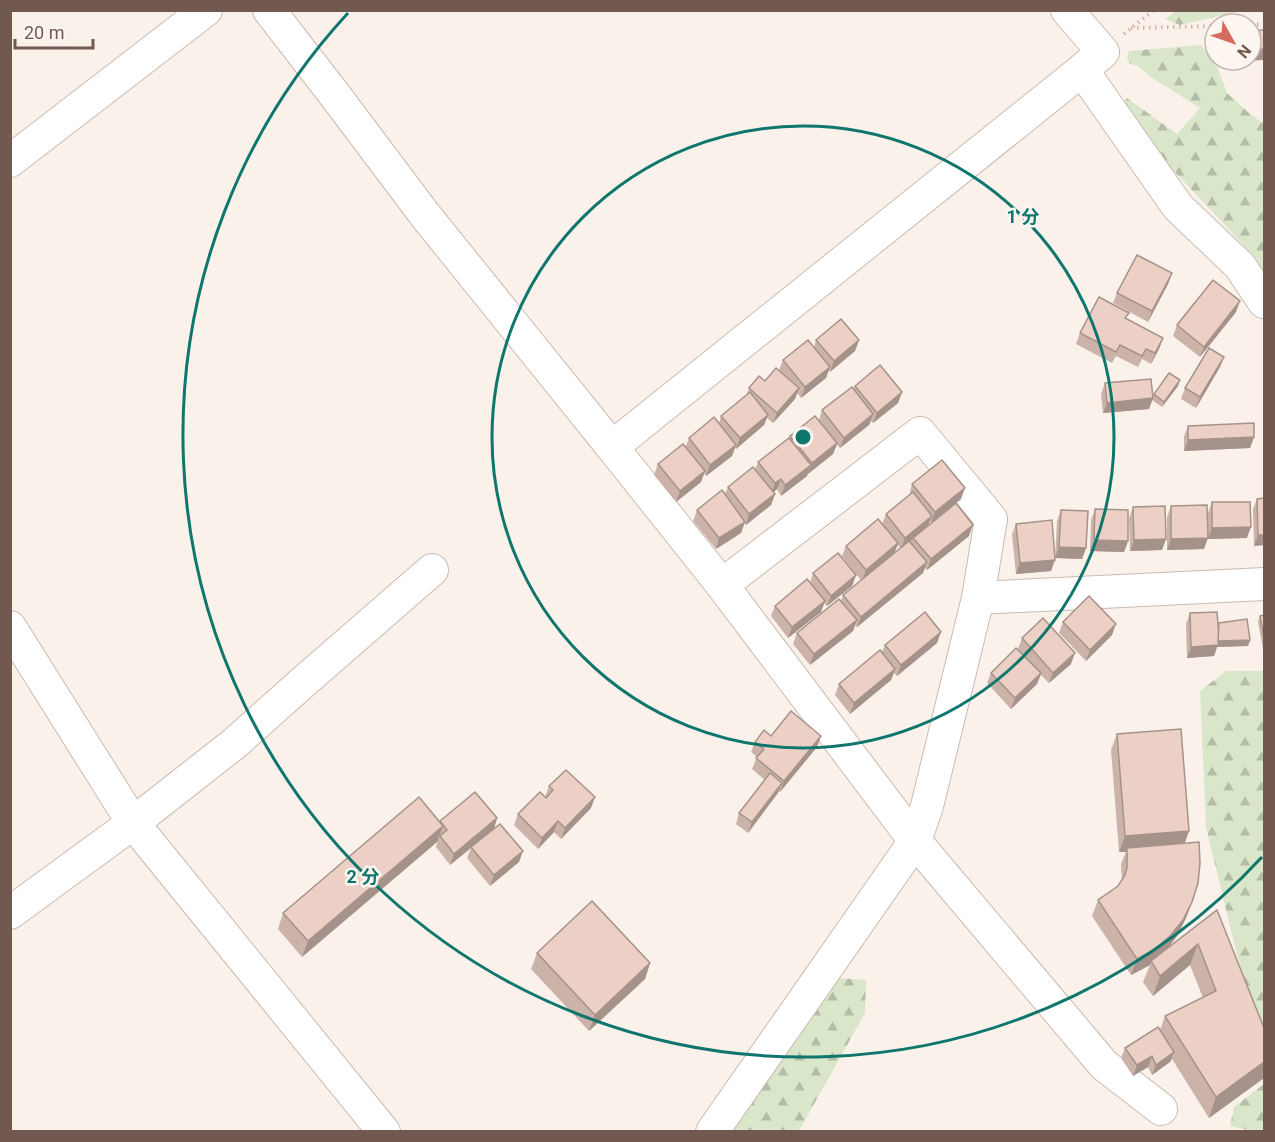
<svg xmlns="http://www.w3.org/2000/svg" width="1275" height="1142" viewBox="0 0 1275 1142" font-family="Roboto,'Noto Sans JP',sans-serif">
<defs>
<pattern id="forest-firs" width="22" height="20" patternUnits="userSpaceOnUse" patternTransform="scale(1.5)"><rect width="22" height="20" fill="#d9e6ca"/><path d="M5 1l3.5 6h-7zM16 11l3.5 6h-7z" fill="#b4bda6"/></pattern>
</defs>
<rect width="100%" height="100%" fill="#faf2ea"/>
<g fill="url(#forest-firs)">
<polygon points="1176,11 1176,10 1242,11 1180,25 1165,19"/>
<polygon points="1201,45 1216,63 1227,93 1249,113 1264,124 1264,271 1254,256 1120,114 1122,105 1127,98 1177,134 1200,108 1151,77 1138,66 1130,64 1127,58 1129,51"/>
<polygon points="1226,671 1264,671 1264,1050 1236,951 1206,827 1200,691"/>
<polygon points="839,978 866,980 865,1013 799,1131 730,1132"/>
<polygon points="1264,1084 1264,1131 1253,1131 1230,1126 1234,1107"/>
</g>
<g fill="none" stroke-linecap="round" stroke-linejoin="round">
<defs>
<g id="minor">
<polyline points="269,10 334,94 425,215 612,447"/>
<polyline points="1067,10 1103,52 1082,70 612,447 722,585 915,841 1104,1065 1161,1109"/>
<polyline points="1082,70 1178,207 1240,266 1264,302"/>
<polyline points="10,161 206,10"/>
<polyline points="722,585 920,433 991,519 978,598"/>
<polyline points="10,627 133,823 384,1132"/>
<polyline points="10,913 133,823 235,743 301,684 432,570"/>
<polyline points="712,1132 915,841 927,806 978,598 1264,584"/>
</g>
</defs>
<use href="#minor" stroke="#cbbab1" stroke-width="34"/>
<g stroke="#d1b3a8" stroke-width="4" stroke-dasharray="1.5 4.5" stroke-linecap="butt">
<polyline points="1251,25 1264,24"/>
<polyline points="1131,28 1215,26"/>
<polyline points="1124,34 1154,10"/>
</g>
<use href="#minor" stroke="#fff" stroke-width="32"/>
</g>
<g fill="#cbb3a9" fill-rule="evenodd">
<polygon points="1172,273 1168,284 1148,322 1113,303 1117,293"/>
<polygon points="1236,312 1200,357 1173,336 1177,325"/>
<polygon points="1126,319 1163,338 1159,349 1151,364 1142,359 1138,367 1116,356 1112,363 1076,344 1080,333"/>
<polygon points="816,340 859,340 855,351 830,372 829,370 826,378 801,398 797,393 795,399 773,423 767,418 764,425 736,449 735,447 732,456 706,476 704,473 701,482 676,502 654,475 658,464 686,446 689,438 719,423 721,416 746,396 749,388 765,381 779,370 783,360 814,347"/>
<polygon points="1224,357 1220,367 1196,408 1181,399 1185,388"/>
<polygon points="1105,383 1152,397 1154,394 1178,386 1162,407 1152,400 1149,409 1103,413 1101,394"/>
<polygon points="855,386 902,392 898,403 873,423 871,421 869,425 840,448 837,445 833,454 808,474 807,473 807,476 781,496 777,489 774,492 775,494 771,505 746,525 744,523 741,533 716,549 693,521 697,510 725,494 728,487 755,470 758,462 789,438 790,436 819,420 822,410 854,389"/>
<polygon points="1188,426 1254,437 1250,448 1184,451 1184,436"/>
<path d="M912,484L961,499L931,523L930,521L928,526L969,536L927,570L925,568L923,573L857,627L855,625L853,631L810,665L793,644L797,633L841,601L843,595L861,580L842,556L846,546L882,524L886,514L909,496ZM898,545L900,548L894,553Z"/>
<polygon points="1264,498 1264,545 1254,546 1253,509 1257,499"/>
<polygon points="1212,502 1247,538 1208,539 1208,513"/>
<polygon points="1171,506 1204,549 1167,550 1167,517"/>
<polygon points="1133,507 1166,539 1162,550 1130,551 1129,518"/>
<polygon points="1095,509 1128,541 1124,552 1090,551 1091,520"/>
<polygon points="1061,510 1086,548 1082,559 1055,558 1057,521"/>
<polygon points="1016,524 1051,571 1016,574 1012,534"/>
<polygon points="813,573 856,575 852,586 827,606 824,603 821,612 788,638 771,616 775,606 810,583"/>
<polygon points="1190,613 1218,626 1219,623 1250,640 1248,646 1217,647 1214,656 1187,658 1186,624"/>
<polygon points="1264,615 1264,649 1263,649 1258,622 1260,616"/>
<polygon points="1063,622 1112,635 1086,661 1059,633"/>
<polygon points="1022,638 1071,664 1049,683 1041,675 1037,684 1011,709 987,683 991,673 1018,649"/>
<polygon points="937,643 897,676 894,673 891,680 850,714 835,695 839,684 882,652 885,645"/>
<polygon points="1117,734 1189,831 1185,843 1192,902 1186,918 1177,936 1167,949 1217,910 1264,1028 1264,1078 1209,1118 1172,1059 1170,1062 1152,1075 1148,1067 1133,1076 1121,1058 1125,1048 1160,1030 1165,1016 1203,998 1190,965 1153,996 1143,982 1150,965 1131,975 1092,916 1098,900 1118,886 1122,881 1121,864 1126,852 1119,852 1111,750"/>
<polygon points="771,736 821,736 817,747 780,792 779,791 748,833 736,824 739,813 765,780 752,769 757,757 751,752 755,742"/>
<polygon points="549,786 591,808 561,839 554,832 538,849 514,825 518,814 546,798 545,797"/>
<polygon points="497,818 494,829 519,862 490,886 467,858 471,848 450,865 436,847 439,836 437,842 302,957 278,929 283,913 439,821"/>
<polygon points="537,953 650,963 645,979 589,1031 531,969"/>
</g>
<g fill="#a5928a">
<polygon points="1264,49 1264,60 1228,62 1229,60 1251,60 1251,50"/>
<polygon points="1172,273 1168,284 1148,322 1152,311"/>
<polygon points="1240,301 1236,312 1200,357 1204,347"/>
<polygon points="1163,338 1159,349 1151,364 1155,353"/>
<polygon points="859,340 855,351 830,372 834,361"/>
<polygon points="1224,357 1220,367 1196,408 1200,397"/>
<polygon points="830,367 826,378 801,398 805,387"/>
<polygon points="1180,380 1178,386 1162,407 1164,402"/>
<polygon points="799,388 795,399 773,423 777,413"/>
<polygon points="902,392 898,403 873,423 877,413"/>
<polygon points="1153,398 1149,409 1103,413 1107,403"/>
<polygon points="873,414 869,425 840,448 844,438"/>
<polygon points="768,415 764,425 736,449 740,438"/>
<polygon points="1254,437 1250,448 1184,451 1188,440"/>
<polygon points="837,443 833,454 808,474 812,463"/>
<polygon points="736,445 732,456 706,476 710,465"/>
<polygon points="811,465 807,476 781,496 785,485"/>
<polygon points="705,471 701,482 676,502 680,491"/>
<polygon points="781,479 777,489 771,494 775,483"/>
<polygon points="965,488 961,499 931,523 935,512"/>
<polygon points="775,494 771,505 746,525 749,514"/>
<polygon points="932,516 928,526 901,549 905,538"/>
<polygon points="745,522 741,533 716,549 719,538"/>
<polygon points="973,525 969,536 927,570 931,559"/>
<polygon points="1251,527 1247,538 1208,539 1212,528"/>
<polygon points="1258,535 1264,535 1264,545 1254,546"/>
<polygon points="1208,538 1204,549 1167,550 1171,539"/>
<polygon points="1166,539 1162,550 1130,551 1134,540"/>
<polygon points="1094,540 1128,541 1124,552 1090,551"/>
<polygon points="898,543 894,554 862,581 866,570"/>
<polygon points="1059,547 1086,548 1082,559 1055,558"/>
<polygon points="1055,560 1051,571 1016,574 1020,563"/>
<polygon points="927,562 923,573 857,627 861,617"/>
<polygon points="856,575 852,586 827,606 831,596"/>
<polygon points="825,601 821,612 788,638 792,627"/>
<polygon points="857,620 853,631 810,665 814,654"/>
<polygon points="1116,624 1112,635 1086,661 1090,650"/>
<polygon points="941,632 937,643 897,676 901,665"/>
<polygon points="1250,640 1248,646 1217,647 1214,656 1187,658 1191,647 1217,641"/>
<polygon points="1075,653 1071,664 1049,683 1053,673"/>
<polygon points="895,669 891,680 850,714 854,703"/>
<polygon points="1041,673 1037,684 1011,709 1015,698"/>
<polygon points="821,736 817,747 780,792 784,781"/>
<polygon points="782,783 778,793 748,833 752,822"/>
<polygon points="595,797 591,808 561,839 565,828"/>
<polygon points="497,818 494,829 450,865 454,854"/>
<polygon points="558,821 554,832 538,849 542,838"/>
<polygon points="443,826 437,842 302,957 308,941"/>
<polygon points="1189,831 1183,847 1127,848 1126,852 1119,852 1125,836"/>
<polygon points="523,851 519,862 490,886 494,875"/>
<polygon points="1192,902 1186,918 1177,936 1165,952 1151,961 1150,965 1131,975 1137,959"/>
<polygon points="1198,944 1190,965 1153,996 1160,976"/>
<polygon points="650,963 645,979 589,1031 595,1015"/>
<polygon points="1174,1052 1170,1062 1152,1075 1156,1065"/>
<polygon points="1152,1056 1148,1067 1133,1076 1137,1065"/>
<polygon points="1264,1062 1264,1078 1209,1118 1216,1097"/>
</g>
<g fill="#ecd0c5" stroke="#a5928a" stroke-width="1.5">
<polygon points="1264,30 1264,49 1251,50 1251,31"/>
<polygon points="1137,255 1172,273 1152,311 1117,293"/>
<polygon points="1213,280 1240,301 1204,347 1177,325"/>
<polygon points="1099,297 1129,313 1125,318 1163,338 1155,353 1146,349 1142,356 1120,345 1116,352 1080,333"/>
<polygon points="841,319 859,340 834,361 816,340"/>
<polygon points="808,340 830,367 805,387 783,360"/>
<polygon points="1209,348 1224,357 1200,397 1185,388"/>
<polygon points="880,365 902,392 877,413 855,386"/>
<polygon points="776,368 799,388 777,413 749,388 759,376 765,381"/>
<polygon points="1169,373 1180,380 1164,402 1154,394"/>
<polygon points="1151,379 1153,398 1107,403 1105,383"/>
<polygon points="852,387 873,414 844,438 822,410"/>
<polygon points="750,392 768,415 740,438 721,416"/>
<polygon points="815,416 837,443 812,463 790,436"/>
<polygon points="714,417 736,445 710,465 689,438"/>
<polygon points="1254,423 1254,437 1188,440 1188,426"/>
<polygon points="789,438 811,465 785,485 781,479 775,483 758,462"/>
<polygon points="683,444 705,471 680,491 658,464"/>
<polygon points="942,460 965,488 935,512 912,484"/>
<polygon points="753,467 775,494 749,514 728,487"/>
<polygon points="722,490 745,522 719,538 697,510"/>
<polygon points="913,492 932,516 905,538 886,514"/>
<polygon points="1264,498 1264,535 1258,535 1257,499"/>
<polygon points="1212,502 1250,502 1251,527 1212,528"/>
<polygon points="956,503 973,525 931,559 913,538"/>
<polygon points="1207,505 1208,538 1171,539 1171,506"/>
<polygon points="1165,506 1166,539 1134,540 1133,507"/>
<polygon points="1095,509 1128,510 1128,541 1094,540"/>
<polygon points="1061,510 1088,511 1086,548 1059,547"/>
<polygon points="878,519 898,543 866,570 846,546"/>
<polygon points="1052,520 1055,560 1020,563 1016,524"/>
<polygon points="909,541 927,562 861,617 843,595"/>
<polygon points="838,553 856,575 831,596 813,573"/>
<polygon points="807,579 825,601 792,627 775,606"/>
<polygon points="1089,596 1116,624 1090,650 1063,622"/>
<polygon points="839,599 857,620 814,654 797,633"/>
<polygon points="925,612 941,632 901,665 885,645"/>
<polygon points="1217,612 1219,636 1218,645 1191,647 1190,613"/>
<polygon points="1264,615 1264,638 1260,616"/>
<polygon points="1043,618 1075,653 1053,673 1022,638"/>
<polygon points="1247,619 1250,640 1218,641 1219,623"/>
<polygon points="1016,648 1041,673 1015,698 991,673"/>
<polygon points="880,650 895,669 854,703 839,684"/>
<polygon points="791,711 821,736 784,781 756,758 764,749 755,742 764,730 771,736"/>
<polygon points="1181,729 1189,831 1125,836 1117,734"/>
<polygon points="566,770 595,797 565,828 558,821 542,838 518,814 540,792 546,798 553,790 549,786"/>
<polygon points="770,773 782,783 752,822 739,813"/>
<polygon points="475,792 497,818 454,854 440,836 447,830 440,821"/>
<polygon points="419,797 443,826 308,941 283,913"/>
<polygon points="500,824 523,851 494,875 471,847"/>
<polygon points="1199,842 1200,863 1198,883 1192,902 1183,920 1170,936 1155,949 1137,959 1098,900 1118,886 1125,875 1127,868 1127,848"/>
<polygon points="592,901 650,963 595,1015 537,953"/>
<polygon points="1217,910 1264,1028 1264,1062 1216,1097 1165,1016 1216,991 1198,944 1160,976 1151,961"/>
<polygon points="1158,1027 1174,1052 1156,1065 1152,1056 1137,1065 1125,1048"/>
</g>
<g fill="none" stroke="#0f766e" stroke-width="3">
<circle cx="803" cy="437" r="311"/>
<path d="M1262 857A622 622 0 1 1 348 13"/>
</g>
<circle cx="803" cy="437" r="9" fill="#0f766e" stroke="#fdf6f0" stroke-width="3"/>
<g font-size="18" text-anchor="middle" font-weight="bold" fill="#0f766e" stroke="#fdf6f0" stroke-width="5" stroke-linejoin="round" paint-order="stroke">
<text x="1023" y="223">1 分</text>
<text x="363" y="883">2 分</text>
</g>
<rect width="1275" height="1142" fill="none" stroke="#725950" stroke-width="24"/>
<g transform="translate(1233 42) rotate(130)"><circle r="28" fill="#fdf6f0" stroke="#c5b7b0" stroke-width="1.5"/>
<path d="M0-4.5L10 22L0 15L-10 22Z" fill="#d46c5f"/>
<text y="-9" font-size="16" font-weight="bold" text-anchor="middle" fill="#725950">N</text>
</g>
<path d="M15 39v9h78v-9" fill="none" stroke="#725950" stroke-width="3"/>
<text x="24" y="39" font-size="18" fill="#725950" stroke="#fdf6f0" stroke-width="4.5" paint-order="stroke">20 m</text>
</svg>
